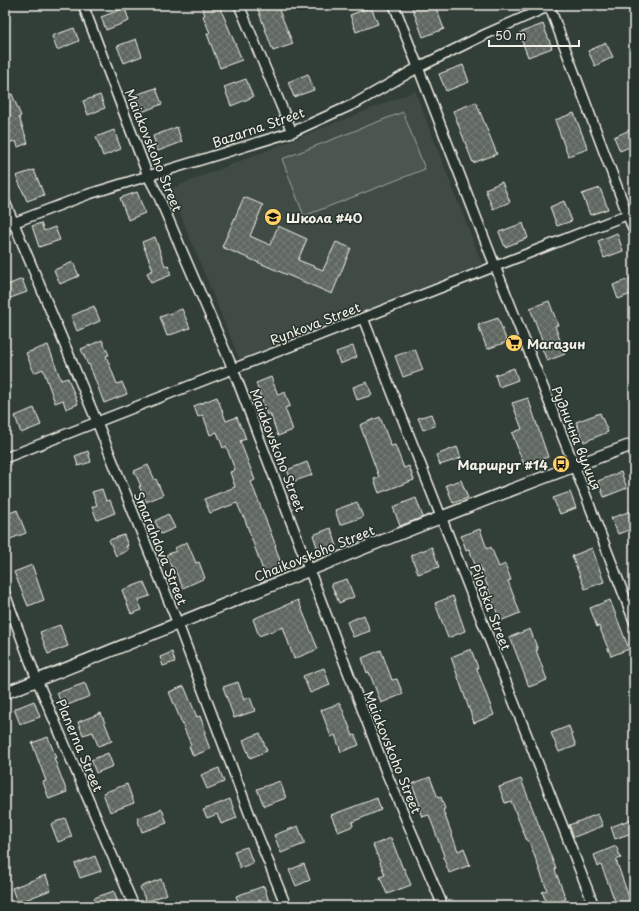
<svg xmlns="http://www.w3.org/2000/svg" width="639" height="911" viewBox="0 0 639 911" font-family="'Playpen Sans',sans-serif">
<defs>
<pattern id="building-cross-hatch" width="8" height="8" patternUnits="userSpaceOnUse"><rect width="8" height="8" fill="#5f6861"/><path d="M0 0l8 8M0 8l8-8" fill="none" stroke="#777e78"/></pattern>
</defs>
<rect width="100%" height="100%" fill="#323e38"/>
<filter id="ink" filterUnits="userSpaceOnUse"><feTurbulence type="fractalNoise" baseFrequency=".025" numOctaves="2"/><feDisplacementMap in="SourceGraphic" scale="8" xChannelSelector="R" yChannelSelector="G"/><feConvolveMatrix kernelMatrix="1 2 1 2 8 2 1 2 1" color-interpolation-filters="sRGB"/></filter>
<g filter="url(#ink)">
<polygon fill="#404b44" points="415,91 482,264 240,361 170,189"/>
<polygon fill="#4c564f" stroke="#a0a49c" points="403,112 425,169 304,216 282,159"/>
<g fill="url(#building-cross-hatch)" stroke="#f4f1e8">
<polygon points="201,5 219,5 242,60 220,68 207,34 210,33 203,16 205,15"/>
<polygon points="263,5 277,5 293,44 273,51 257,7"/>
<polygon points="411,5 435,5 444,29 423,37"/>
<polygon points="371,7 378,24 356,32 350,15"/>
<polygon points="125,8 129,21 106,30 101,17"/>
<polygon points="543,24 552,48 528,57 519,33"/>
<polygon points="74,28 79,41 57,50 52,36"/>
<polygon points="136,39 142,56 124,63 117,46"/>
<polygon points="606,43 613,57 595,66 588,51"/>
<polygon points="463,65 469,82 446,91 439,74"/>
<polygon points="308,74 314,90 294,97 288,82"/>
<polygon points="246,79 253,97 231,106 224,87"/>
<polygon points="156,88 162,104 142,112 135,95"/>
<polygon points="12,94 21,116 19,117 28,143 18,147 16,141 8,143 5,136 5,97"/>
<polygon points="100,95 105,108 88,115 83,101"/>
<polygon points="476,102 497,154 473,163 453,111"/>
<polygon points="574,113 588,149 568,156 555,120"/>
<polygon points="177,127 182,142 158,151 153,136"/>
<polygon points="634,128 634,145 620,151 614,137"/>
<polygon points="114,130 121,149 103,156 96,137"/>
<polygon points="34,170 44,195 27,201 16,176"/>
<polygon points="502,182 510,202 493,209 485,189"/>
<polygon points="600,188 608,209 590,215 582,194"/>
<polygon points="137,192 145,213 128,220 120,198"/>
<polygon points="244,197 263,205 250,236 270,245 278,226 307,239 298,260 323,270 336,242 351,248 332,294 222,247"/>
<polygon points="564,201 572,221 557,226 550,207"/>
<polygon points="41,223 44,231 55,227 60,240 39,247 32,226"/>
<polygon points="523,223 528,238 505,247 499,232"/>
<polygon points="617,233 623,251 604,258 598,241"/>
<polygon points="155,237 165,266 168,265 171,275 151,283 147,273 153,270 142,242"/>
<polygon points="73,262 79,276 60,284 54,270"/>
<polygon points="634,277 634,293 618,299 613,285"/>
<polygon points="22,279 27,292 5,300 5,286"/>
<polygon points="549,301 558,325 555,326 565,354 547,361 541,346 544,345 530,308"/>
<polygon points="94,306 100,321 77,331 71,316"/>
<polygon points="182,309 190,328 167,336 160,317"/>
<polygon points="498,318 507,342 487,349 478,325"/>
<polygon points="102,340 109,355 106,356 117,384 122,382 127,394 104,403 89,364 88,365 81,349"/>
<polygon points="48,345 61,380 68,378 78,404 66,409 63,400 55,403 43,369 34,373 26,353"/>
<polygon points="353,346 357,357 340,364 336,352"/>
<polygon points="415,349 423,370 403,377 395,356"/>
<polygon points="514,368 518,380 499,387 495,375"/>
<polygon points="271,377 278,395 285,392 290,406 285,408 293,430 278,436 270,413 267,415 256,383"/>
<polygon points="367,382 372,395 357,400 353,387"/>
<polygon points="217,397 226,421 237,417 241,428 242,428 246,439 240,441 255,480 251,482 276,546 275,546 283,569 265,576 244,517 243,517 237,503 210,513 204,499 235,487 230,472 235,470 226,446 223,448 217,432 210,435 203,415 198,417 194,406"/>
<polygon points="528,398 548,457 524,465 512,433 522,429 512,403"/>
<polygon points="34,408 41,425 21,433 15,416"/>
<polygon points="600,413 608,432 584,442 576,422"/>
<polygon points="431,414 435,426 423,430 418,418"/>
<polygon points="380,417 391,446 395,445 404,468 409,466 414,480 379,493 374,479 379,477 360,425"/>
<polygon points="457,447 461,458 440,465 436,455"/>
<polygon points="88,451 91,462 78,466 75,456"/>
<polygon points="307,462 312,475 292,482 287,470"/>
<polygon points="148,465 155,480 156,479 163,495 146,502 139,486 141,486 134,471"/>
<polygon points="621,472 627,488 604,497 598,481"/>
<polygon points="461,480 468,498 453,503 446,485"/>
<polygon points="102,489 106,501 110,500 115,513 97,520 92,507 97,505 92,492"/>
<polygon points="570,492 576,508 560,514 553,498"/>
<polygon points="416,498 423,517 400,526 393,507"/>
<polygon points="357,502 363,517 340,525 335,510"/>
<polygon points="17,510 26,533 5,541 5,515"/>
<polygon points="634,510 634,528 618,534 611,518"/>
<polygon points="168,514 175,528 161,534 155,521"/>
<polygon points="331,528 337,546 319,553 313,535"/>
<polygon points="480,529 487,549 491,547 499,567 505,564 511,580 508,581 520,613 500,621 480,566 476,567 469,549 466,550 461,536"/>
<polygon points="124,535 128,546 126,546 128,550 116,556 109,540"/>
<polygon points="187,542 196,563 199,562 205,578 183,588 174,568 172,568 166,555 176,551 175,548"/>
<polygon points="432,547 439,567 418,574 411,555"/>
<polygon points="592,548 604,582 585,589 572,556"/>
<polygon points="32,565 44,600 28,606 14,572"/>
<polygon points="347,579 354,597 339,603 331,584"/>
<polygon points="144,582 150,596 138,600 142,610 131,614 122,590"/>
<polygon points="453,596 465,631 448,638 435,603"/>
<polygon points="298,600 318,649 294,659 283,627 259,636 253,619"/>
<polygon points="610,600 629,649 611,656 599,626 597,627 590,608"/>
<polygon points="364,615 370,631 353,637 347,622"/>
<polygon points="60,625 68,646 48,654 40,632"/>
<polygon points="530,629 538,650 536,650 547,680 529,687 510,637"/>
<polygon points="471,649 478,668 477,669 494,715 474,723 451,657"/>
<polygon points="381,650 392,680 397,679 403,694 381,703 369,672 367,673 362,658"/>
<polygon points="172,652 175,662 163,666 160,657"/>
<polygon points="324,668 330,685 310,693 303,676"/>
<polygon points="238,682 244,700 250,697 255,711 234,718 223,687"/>
<polygon points="85,683 90,696 63,707 57,693"/>
<polygon points="184,686 197,717 200,716 206,732 204,733 210,749 193,756 189,746 191,745 169,692"/>
<polygon points="34,701 40,717 20,724 14,709"/>
<polygon points="340,703 353,736 355,735 359,745 341,752 335,735 331,737 321,710"/>
<polygon points="101,713 112,741 98,746 93,732 83,735 78,722"/>
<polygon points="569,726 576,746 559,752 551,733"/>
<polygon points="260,733 267,751 250,758 243,740"/>
<polygon points="48,737 56,758 54,758 67,792 49,799 43,782 46,781 32,743"/>
<polygon points="108,753 113,766 96,773 91,760"/>
<polygon points="219,768 224,782 207,789 201,775"/>
<polygon points="430,777 438,798 441,797 445,809 443,810 458,851 464,848 470,865 449,873 443,856 444,856 429,815 422,817 418,806 420,805 412,784"/>
<polygon points="521,779 556,869 555,870 566,899 548,906 542,892 547,890 529,841 527,841 511,801 505,803 499,787"/>
<polygon points="280,781 286,798 264,806 257,789"/>
<polygon points="127,784 134,803 110,812 103,793"/>
<polygon points="377,798 381,810 352,822 353,826 338,832 331,815"/>
<polygon points="230,799 237,818 221,824 217,814 207,818 203,810"/>
<polygon points="162,809 167,823 142,832 137,818"/>
<polygon points="598,814 603,826 574,837 569,825"/>
<polygon points="65,818 72,837 58,842 51,824"/>
<polygon points="634,818 634,832 615,839 611,827"/>
<polygon points="298,826 304,841 304,844 281,853 274,835"/>
<polygon points="391,838 403,869 404,868 411,885 387,894 380,877 385,875 373,845"/>
<polygon points="616,846 621,858 616,860 632,906 617,906 601,865 598,867 594,855"/>
<polygon points="247,847 253,863 240,868 234,851"/>
<polygon points="95,856 101,871 80,878 75,864"/>
<polygon points="304,864 310,880 296,886 289,870"/>
<polygon points="46,875 51,890 17,903 12,888"/>
<polygon points="161,879 167,894 146,902 140,887"/>
<polygon points="264,886 269,902 258,906 240,906 236,896"/>
<polygon points="114,891 119,906 97,906 94,898"/>
</g>
<g fill="none" stroke-linecap="round" stroke-linejoin="round">
<defs>
<g id="minor">
<polyline points="83,5 148,176 158,195 233,369 386,772 443,906"/>
<polyline points="239,5 292,132"/>
<polyline points="394,5 495,266 574,465 634,621"/>
<polyline points="549,5 634,232"/>
<polyline points="5,202 97,422 178,624 254,826 286,906"/>
<polyline points="5,226 89,194 292,132 356,103 419,67 486,34 552,5"/>
<polyline points="363,318 594,906"/>
<polyline points="5,458 634,212"/>
<polyline points="5,594 37,680 134,906"/>
</g>
<path id="tertiary" d="M5,693C215,610 422,521 634,444"/>
</defs>
<use href="#minor" stroke="#f4f1e8" stroke-width="12"/>
<use href="#tertiary" stroke="#f4f1e8" stroke-width="14"/>
<use href="#minor" stroke="#26332d" stroke-width="9"/>
<use href="#tertiary" stroke="#26332d" stroke-width="11"/>
</g>
</g>
<defs>
<symbol id="school-disc" viewBox="-11 -11 22 22"><circle r="9.5" fill="#ffd166" stroke="#26332d"/><path d="M0-5L7-2L0 1L-7-2ZM-4 1L0 2.5L4 1V4Q0 6-4 4Z" fill="#111"/></symbol>
<symbol id="supermarket-disc" viewBox="-11 -11 22 22"><circle r="9.5" fill="#ffd166" stroke="#26332d"/><path d="M-6-5.5h2.5l.6 2H6L4.5 2H-2.5L-4.4-4H-6ZM-1.5 3.2a1.3 1.3 0 1 0 .1 0ZM3 3.2a1.3 1.3 0 1 0 .1 0Z" fill="#111"/></symbol>
<symbol id="bus-disc" viewBox="-11 -11 22 22"><circle r="9.5" fill="#ffd166" stroke="#26332d"/><path d="M-5-6H5V4H4V6H2V4H-2V6H-4V4H-5ZM-3.5-4V0h7V-4ZM-3.5 1.2v1.5H-2V1.2ZM2 1.2v1.5H3.5V1.2Z" fill="#111"/></symbol>
</defs>
<g fill-rule="evenodd">
<use href="#school-disc" x="263" y="207" width="20" height="20"/>
<use href="#supermarket-disc" x="504" y="333" width="20" height="20"/>
<use href="#bus-disc" x="551" y="454" width="20" height="20"/>
</g>
<g text-anchor="middle" dominant-baseline="central" stroke-width="3" stroke-linejoin="round" paint-order="stroke">
<g font-size="13" fill="#f4f1e8" stroke="#26332d">
<text transform="translate(258 127) rotate(-19)">Bazarna Street</text>
<text transform="translate(154 150) rotate(68)">Maiakovskoho Street</text>
<text transform="translate(315 323) rotate(-21)">Rynkova Street</text>
<text transform="translate(577 438) rotate(68)">Руднична вулиця</text>
<text transform="translate(278 450) rotate(69)">Maiakovskoho Street</text>
<text transform="translate(161 548) rotate(68)">Smarahdova Street</text>
<text transform="translate(314 553) rotate(-22)">Chaikovskoho Street</text>
<text transform="translate(491 607) rotate(69)">Pilotska Street</text>
<text transform="translate(80 745) rotate(67)">Planerna Street</text>
<text transform="translate(393 752) rotate(68)">Maiakovskoho Street</text>
</g>
<g font-size="13" font-weight="bold" fill="#f4f1e8" stroke="#26332d" text-anchor="start">
<text x="286" y="217">Школа #40</text>
<text x="527" y="343">Магазин</text>
<text x="548" y="464" text-anchor="end">Маршрут #14</text>
</g>
</g>
<rect width="639" height="911" fill="none" stroke="#26332d" stroke-width="20"/>
<rect x="10" y="10" width="619" height="891" fill="none" stroke="#f4f1e8" stroke-width="1.5" filter="url(#ink)"/>
<path d="M489 40v6h90v-6" fill="none" stroke="#f4f1e8" stroke-width="2"/>
<text x="495" y="40" font-size="12" fill="#f4f1e8" stroke="#26332d" stroke-width="3" paint-order="stroke">50 m</text>
</svg>
